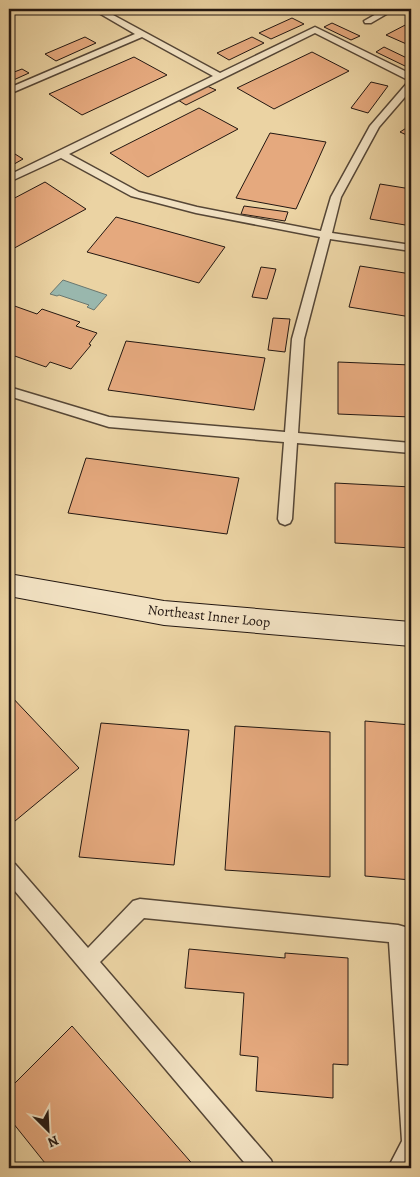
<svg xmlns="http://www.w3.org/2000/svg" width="420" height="1177" viewBox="0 0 420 1177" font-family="Alegreya,serif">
<rect width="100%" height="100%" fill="#ebd3a3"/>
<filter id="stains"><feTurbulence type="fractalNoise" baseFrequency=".004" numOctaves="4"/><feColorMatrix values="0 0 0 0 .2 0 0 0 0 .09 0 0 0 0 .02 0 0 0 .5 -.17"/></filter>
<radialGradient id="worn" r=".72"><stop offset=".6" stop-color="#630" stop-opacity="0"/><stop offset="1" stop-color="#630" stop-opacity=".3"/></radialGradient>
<polygon fill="#99b7ad" stroke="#6a776f" points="63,280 107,295 94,310 87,307 89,305 59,295 57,296 50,294"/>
<g fill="#e5a97e" stroke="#231711">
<polygon points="292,18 304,24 271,39 259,33"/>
<polygon points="411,22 411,46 386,35"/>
<polygon points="332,23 360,36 351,40 324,27"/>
<polygon points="85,37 96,43 56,61 45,54"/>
<polygon points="252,37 264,43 229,60 217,53"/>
<polygon points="384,47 411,60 411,63 405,66 376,52"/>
<polygon points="312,52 349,71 274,109 237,88"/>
<polygon points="134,57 167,75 82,115 49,94"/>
<polygon points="22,69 29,73 9,82 9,74"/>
<polygon points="371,82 388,86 368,113 351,108"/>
<polygon points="207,86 216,90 186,105 178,100"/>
<polygon points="199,108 238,129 148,177 110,153"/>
<polygon points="411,125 411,137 400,132"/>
<polygon points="270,133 326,142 296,209 236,198"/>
<polygon points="15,154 23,159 9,167 9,157"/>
<polygon points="45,182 86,209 9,251 9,201"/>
<polygon points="380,184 411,189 411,226 370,219"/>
<polygon points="244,206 288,212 285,221 241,214"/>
<polygon points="116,217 225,247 199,283 87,252"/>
<polygon points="360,266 411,274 411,317 349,307"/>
<polygon points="261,267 276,269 267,299 252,297"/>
<polygon points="9,304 37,314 42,309 80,322 76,326 97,333 89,344 91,345 71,369 50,362 46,367 9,354"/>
<polygon points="273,318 290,319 285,352 268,350"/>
<polygon points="126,341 265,358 254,410 108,390"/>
<polygon points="338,362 411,365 411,417 338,414"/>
<polygon points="86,458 239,478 227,534 68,513"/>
<polygon points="335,483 411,487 411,548 335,543"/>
<polygon points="9,694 79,768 9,826"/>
<polygon points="365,721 411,725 411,880 365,876"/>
<polygon points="101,723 189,730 174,865 79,857"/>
<polygon points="235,726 330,732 330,877 225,870"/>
<polygon points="189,949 285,958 285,953 348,958 348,1065 333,1064 333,1098 256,1091 258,1057 240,1055 244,993 185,988"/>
<polygon points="72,1026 196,1168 49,1168 9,1118 9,1089"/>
</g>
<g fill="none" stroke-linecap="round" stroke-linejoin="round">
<defs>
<g id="service">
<polygon points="92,9 102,9 220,73 315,27 411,74 411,81 408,80 315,33 69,154 139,192 197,207 321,231 331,197 370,126 408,82 411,81 411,90 379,127 341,197 332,233 411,245 411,251 330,239 304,339 298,433 411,443 411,453 297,443 292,519 290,523 285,525 280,523 278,519 284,442 109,427 9,396 9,387 109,417 285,432 292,339 320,237 196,213 131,196 61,158 9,182 9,175 213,76 142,37 9,94 9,88 135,34"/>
<polygon points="385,9 395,9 371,23 365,23 364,21"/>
<polygon points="9,861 15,864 88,948 133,901 140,899 398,925 405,927 407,934 411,990 410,1168 388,1168 402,1141 389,942 144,918 100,962 271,1160 274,1168 249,1168 9,884"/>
</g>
<polygon id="secondary" points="9,574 164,601 411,622 411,646 164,625 9,596"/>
</defs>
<use href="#service" stroke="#554636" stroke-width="3"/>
<use href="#secondary" stroke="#231711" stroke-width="2"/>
<use href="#service" fill="#f2e2c3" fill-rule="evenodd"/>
<use href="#secondary" fill="#f2e2c3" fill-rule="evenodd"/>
</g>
<g text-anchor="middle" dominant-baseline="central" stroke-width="4.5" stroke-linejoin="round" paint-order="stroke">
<g font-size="14" fill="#231711" stroke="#f2e2c3">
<text transform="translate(209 616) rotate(6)">Northeast Inner Loop</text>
</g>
</g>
<rect width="420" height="1177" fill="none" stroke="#ebd3a3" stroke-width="30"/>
<rect x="10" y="10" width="400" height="1157" fill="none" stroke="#231711" stroke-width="2.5"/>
<rect x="15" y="15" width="390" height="1147" fill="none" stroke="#231711"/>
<g transform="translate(48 1130) rotate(156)" stroke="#f2e2c3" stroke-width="4" paint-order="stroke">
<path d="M0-4L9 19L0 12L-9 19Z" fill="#231711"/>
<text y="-8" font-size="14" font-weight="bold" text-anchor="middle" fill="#231711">N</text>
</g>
<rect width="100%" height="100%" filter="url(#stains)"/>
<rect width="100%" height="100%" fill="url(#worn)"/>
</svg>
